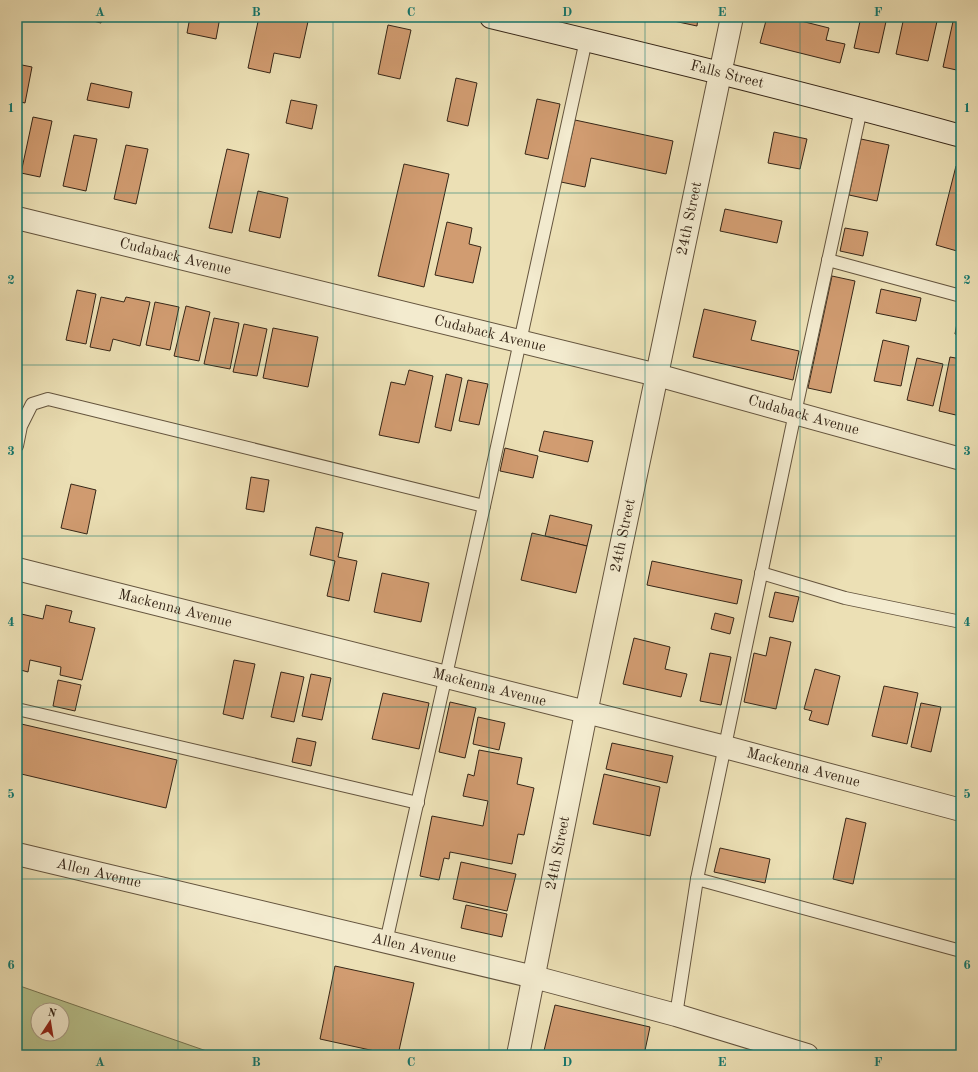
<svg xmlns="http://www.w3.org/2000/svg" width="978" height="1072" viewBox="0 0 978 1072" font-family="'Old Standard TT',serif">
<rect width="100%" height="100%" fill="#ece0b5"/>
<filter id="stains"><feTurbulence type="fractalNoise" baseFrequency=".005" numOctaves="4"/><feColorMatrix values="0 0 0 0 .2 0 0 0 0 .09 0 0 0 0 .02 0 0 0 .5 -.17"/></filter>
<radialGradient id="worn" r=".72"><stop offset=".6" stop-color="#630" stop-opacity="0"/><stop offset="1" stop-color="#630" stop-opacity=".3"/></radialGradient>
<path fill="#b8c28d" stroke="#777452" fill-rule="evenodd" d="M17,985L218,1055H17ZM38,1010H62V1034H38Z"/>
<g fill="#d19c71" stroke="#362617">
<polygon points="78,17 102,17 101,23"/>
<polygon points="163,17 183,17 182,21"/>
<polygon points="190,17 220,17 216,39 187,33"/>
<polygon points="259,17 309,17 300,58 274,53 270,73 248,68"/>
<polygon points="655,17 698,17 697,26"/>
<polygon points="767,17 785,17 829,28 826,40 845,44 840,63 760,43"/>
<polygon points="861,17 887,17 879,53 854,48"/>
<polygon points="904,17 938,17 928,61 896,54"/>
<polygon points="954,17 961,17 961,71 943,67"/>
<polygon points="388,25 411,30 400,79 378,74"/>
<polygon points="17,64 32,67 25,103 17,101"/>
<polygon points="456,78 477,83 468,126 447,121"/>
<polygon points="91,83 132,92 129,108 87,100"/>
<polygon points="537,99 560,104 548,159 525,154"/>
<polygon points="291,100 317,105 312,129 286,123"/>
<polygon points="33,117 52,121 40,177 21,173"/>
<polygon points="575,120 673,141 666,174 591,158 585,187 561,182"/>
<polygon points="774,132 807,139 800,169 768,163"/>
<polygon points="74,135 97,139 86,191 63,186"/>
<polygon points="861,139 889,145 877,201 849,195"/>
<polygon points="126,145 148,149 136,204 114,199"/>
<polygon points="227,149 249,154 232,233 209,228"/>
<polygon points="404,164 449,174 424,287 378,276"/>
<polygon points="956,166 961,167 961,233 957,251 936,245"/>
<polygon points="258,191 288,198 280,238 249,231"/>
<polygon points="725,209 782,221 777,243 720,231"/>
<polygon points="447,222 472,228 469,244 481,247 473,283 435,275"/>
<polygon points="845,228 868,232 863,256 840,251"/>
<polygon points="832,276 855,281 831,393 808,388"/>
<polygon points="881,289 921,298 916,321 876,313"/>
<polygon points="77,290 96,294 86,344 66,340"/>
<polygon points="101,297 124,302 126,297 150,302 140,346 113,339 110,351 90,347"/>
<polygon points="155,302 179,307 170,350 146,345"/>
<polygon points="186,306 210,312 199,361 174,356"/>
<polygon points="704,309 756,321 751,340 799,351 793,380 693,357"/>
<polygon points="959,312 961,312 961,336 955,334"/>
<polygon points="214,318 239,323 230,369 204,364"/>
<polygon points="244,324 267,329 257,376 233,372"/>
<polygon points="273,328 318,337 308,387 263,378"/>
<polygon points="883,340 909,346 901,386 874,381"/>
<polygon points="950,357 961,359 960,416 939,411"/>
<polygon points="917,358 943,364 933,406 907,400"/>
<polygon points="409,370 433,376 419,443 379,435 391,382 405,385"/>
<polygon points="446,374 462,378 451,431 435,427"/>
<polygon points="468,380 488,384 479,425 459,421"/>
<polygon points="544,431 593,441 588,462 539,451"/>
<polygon points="505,448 538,456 533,478 500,471"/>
<polygon points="251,477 269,480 264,512 246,509"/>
<polygon points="71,484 96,490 87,534 61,528"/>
<polygon points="550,515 592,525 587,546 545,536"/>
<polygon points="316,527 343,533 338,557 357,561 349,601 327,596 335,561 310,555"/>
<polygon points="532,533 587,546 576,593 521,580"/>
<polygon points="652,561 742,580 737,604 647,585"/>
<polygon points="382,573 429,583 421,622 374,612"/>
<polygon points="775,592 799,597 793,622 769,617"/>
<polygon points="46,605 72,611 69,622 95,628 82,680 60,675 61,667 30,660 28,672 17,669 17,613 43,619"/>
<polygon points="715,613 734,618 730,634 711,629"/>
<polygon points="770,637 791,642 776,709 744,702 754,653 766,656"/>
<polygon points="634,638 670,647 665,669 687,674 681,697 623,684"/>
<polygon points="710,653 731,657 721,705 700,701"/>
<polygon points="234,660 255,664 243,719 223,714"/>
<polygon points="815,669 840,676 828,725 809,720 812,711 804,709"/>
<polygon points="281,672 304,677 294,722 271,717"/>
<polygon points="311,674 331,678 322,720 302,716"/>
<polygon points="58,680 81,685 75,711 53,706"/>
<polygon points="884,686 918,693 907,744 872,736"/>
<polygon points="383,693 429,703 419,749 372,739"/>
<polygon points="450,702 476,708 465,758 439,752"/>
<polygon points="921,703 941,707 931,752 911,747"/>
<polygon points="478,717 505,723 499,750 473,744"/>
<polygon points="17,723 177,760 166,808 17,773"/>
<polygon points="297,738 316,742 311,766 292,762"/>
<polygon points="612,743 673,756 667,783 606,769"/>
<polygon points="479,750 522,758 517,784 534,788 524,835 518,834 512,864 450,852 449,859 444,858 439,880 420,876 432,816 483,826 488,801 463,796 468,774 474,776"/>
<polygon points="604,774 660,787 650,836 593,824"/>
<polygon points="846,818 866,823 853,884 833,879"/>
<polygon points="720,848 770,859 765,883 714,872"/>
<polygon points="461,862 516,874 507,911 453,899"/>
<polygon points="466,905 507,914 502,937 461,928"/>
<polygon points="335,966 414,983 398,1055 393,1055 320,1039"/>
<polygon points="555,1005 650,1027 644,1055 631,1053 630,1055 543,1055"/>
</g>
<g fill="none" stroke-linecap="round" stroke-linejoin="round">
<defs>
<g id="lane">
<polyline points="828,260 961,296"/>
<polyline points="17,446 21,426 32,404 48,399 484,506"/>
<polyline points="761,573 845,598 961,622"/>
<polyline points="17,709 418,803"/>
<polyline points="697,879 961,951"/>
<polyline points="386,942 484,506 586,40"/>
<polyline points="676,1015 697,879 795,413 861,109"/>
</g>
<g id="street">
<path id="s1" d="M17,218L657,375L961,459"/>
<path id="s2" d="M17,569L725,747L961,810"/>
<path id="s3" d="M17,854L534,977L676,1015L807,1055"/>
<path id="s4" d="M518,1055L586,713L732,17"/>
</g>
<g id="secondary">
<path id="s5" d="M491,17C648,55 805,93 961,136"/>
</g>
</defs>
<use href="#lane" stroke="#64543e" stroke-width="14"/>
<use href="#street" stroke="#64543e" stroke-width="24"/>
<use href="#secondary" stroke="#362617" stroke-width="24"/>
<use href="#lane" stroke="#f3ebcf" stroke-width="12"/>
<use href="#street" stroke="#f3ebcf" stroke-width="22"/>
<use href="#secondary" stroke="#f3ebcf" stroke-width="22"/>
</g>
<path fill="none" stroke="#0f766e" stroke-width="1" stroke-opacity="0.55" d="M178,17V1055M333,17V1055M489,17V1055M645,17V1055M800,17V1055M17,193H961M17,365H961M17,536H961M17,707H961M17,879H961"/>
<g text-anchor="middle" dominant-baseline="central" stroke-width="3" stroke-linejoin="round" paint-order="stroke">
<g font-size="15" fill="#362617" stroke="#f3ebcf">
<text stroke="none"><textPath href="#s5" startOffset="243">Falls Street</textPath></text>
<text stroke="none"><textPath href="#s4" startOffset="854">24th Street</textPath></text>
<text stroke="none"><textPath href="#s1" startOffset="163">Cudaback Avenue</textPath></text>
<text stroke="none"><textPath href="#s1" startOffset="487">Cudaback Avenue</textPath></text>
<text stroke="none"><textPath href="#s1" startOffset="811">Cudaback Avenue</textPath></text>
<text stroke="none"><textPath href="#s4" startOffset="530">24th Street</textPath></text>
<text stroke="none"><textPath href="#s2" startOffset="163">Mackenna Avenue</textPath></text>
<text stroke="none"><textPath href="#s2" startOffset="487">Mackenna Avenue</textPath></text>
<text stroke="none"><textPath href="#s2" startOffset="811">Mackenna Avenue</textPath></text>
<text stroke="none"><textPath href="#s4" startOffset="206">24th Street</textPath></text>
<text stroke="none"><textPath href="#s3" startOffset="84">Allen Avenue</textPath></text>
<text stroke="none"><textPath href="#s3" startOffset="408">Allen Avenue</textPath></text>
</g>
</g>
<rect width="978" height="1072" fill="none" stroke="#ece0b5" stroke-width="44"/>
<g transform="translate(50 1022) rotate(12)"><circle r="19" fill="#f3ebcf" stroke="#a79c85"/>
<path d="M0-3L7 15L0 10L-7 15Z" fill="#8f2418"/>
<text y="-6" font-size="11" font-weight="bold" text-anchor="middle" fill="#362617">N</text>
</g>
<rect x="22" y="22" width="934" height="1028" fill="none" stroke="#0f766e" stroke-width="1.5"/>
<g font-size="13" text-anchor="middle" font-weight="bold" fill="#0f766e">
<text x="100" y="16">A</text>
<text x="256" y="16">B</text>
<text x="411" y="16">C</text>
<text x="567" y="16">D</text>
<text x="722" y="16">E</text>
<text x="878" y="16">F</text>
<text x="11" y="112">1</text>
<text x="967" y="112">1</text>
<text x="11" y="284">2</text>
<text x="967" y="284">2</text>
<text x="11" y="455">3</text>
<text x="967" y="455">3</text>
<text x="11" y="626">4</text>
<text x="967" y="626">4</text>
<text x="11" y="798">5</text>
<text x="967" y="798">5</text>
<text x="11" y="969">6</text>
<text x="967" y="969">6</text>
<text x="100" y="1066">A</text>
<text x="256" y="1066">B</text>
<text x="411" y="1066">C</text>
<text x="567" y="1066">D</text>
<text x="722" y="1066">E</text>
<text x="878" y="1066">F</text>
</g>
<rect width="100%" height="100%" filter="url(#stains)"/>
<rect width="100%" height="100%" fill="url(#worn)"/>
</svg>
